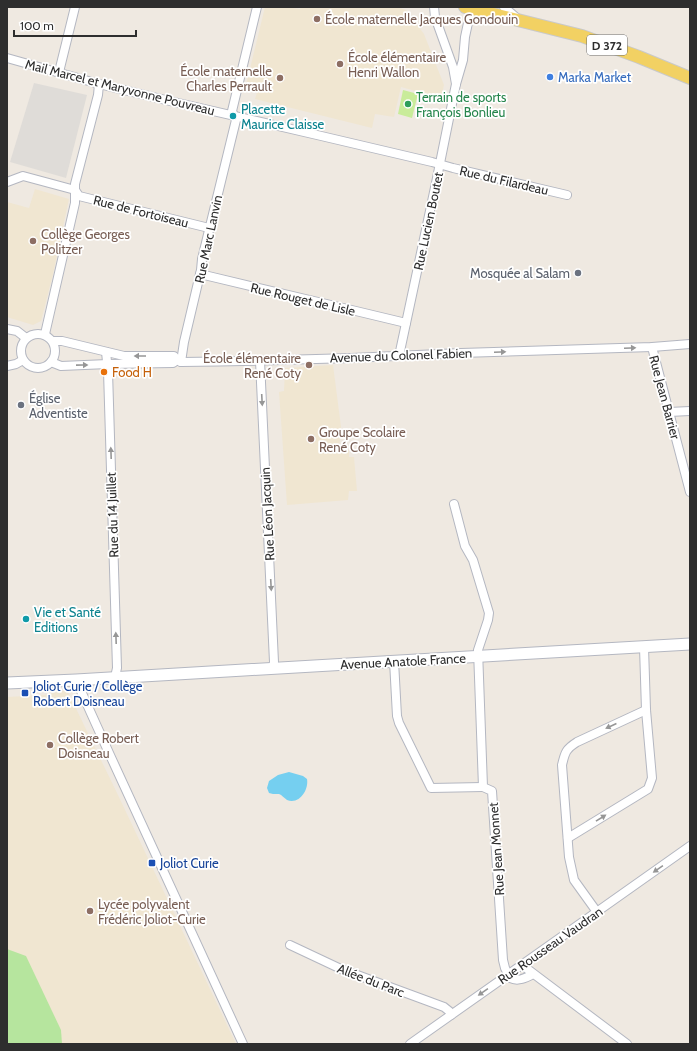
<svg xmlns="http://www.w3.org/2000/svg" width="697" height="1051" viewBox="0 0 697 1051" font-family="Cabin,sans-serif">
<rect width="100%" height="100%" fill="#efe9e1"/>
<g fill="#f0e6d1">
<polygon points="265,7 287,7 300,9 301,7 396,7 406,10 424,34 444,85 441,98 401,87 394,117 375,114 372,128 255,99 258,89 246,85"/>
<polygon points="35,189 69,199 53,274 41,321 33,325 7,317 7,202 29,208"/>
<polygon points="333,365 341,427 339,450 349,450 349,457 354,457 357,491 349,491 348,500 287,505 279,392 284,391 285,368"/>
<polygon points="67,690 117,793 236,1044 39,1044 7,979 7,697 44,695"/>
</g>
<polygon fill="#b6e59e" points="7,949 26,956 61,1030 62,1044 7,1044"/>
<polygon fill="#c9ec9a" points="403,90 418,94 412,118 398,114"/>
<polygon fill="#dfdcd8" points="34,83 87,95 66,178 10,162"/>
<path fill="#75cff0" d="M289,772L303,776L307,779C309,790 299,805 287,800C284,798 282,795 279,794H273L269,793L267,788L269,781L278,775Z"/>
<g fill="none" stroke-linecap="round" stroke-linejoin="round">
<defs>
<g id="minor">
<polyline points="434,7 435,17 453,67 456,84"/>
<polyline points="504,7 518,19"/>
<polyline points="7,58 99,84 174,102 317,135 432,162 453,168 567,195"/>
<polyline points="59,72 75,7"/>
<polyline points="7,182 23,176 75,190 79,196 209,228"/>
<polyline points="200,274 335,306 406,323"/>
<polyline points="7,329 17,331 26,338"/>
<circle cx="38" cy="351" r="17"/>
<polyline points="45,334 75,203 75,184 98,95 99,84"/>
<path d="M53,341H62L124,356H174L177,360L181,362C274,361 368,358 461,353L652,347L690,344"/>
<polyline points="652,347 690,492"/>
<polyline points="106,352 108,371 117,668 115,677"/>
<polyline points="399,356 437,178 456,84 463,60 465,37 471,9"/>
<polyline points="260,361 274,662 273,668"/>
<polyline points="51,362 61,366 108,364 173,363 177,360"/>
<polyline points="181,362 184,342 201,270 202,259 236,120 232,111 257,7"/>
<polyline points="7,366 16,364 23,360"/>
<polyline points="669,412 690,411"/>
<path d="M454,504L465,546L473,560L489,613L488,620L478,650L483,787L492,791L503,960L505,968L510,978C518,982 526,978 533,974"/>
<polyline points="394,661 397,716 399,723 431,788 483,787"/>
<polyline points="76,680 109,753 243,1044"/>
<polyline points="568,838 648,789 652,778 646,710 644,647"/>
<path d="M597,912L574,880L569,857L562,765C565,752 566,749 577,742L646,710"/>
<polyline points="290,945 341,969 444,1007 449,1011 451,1015"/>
<polyline points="522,965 627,1044"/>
<polyline points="410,1044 690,846"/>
</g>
<polyline id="secondary" points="7,683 76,680 244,670 690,644"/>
<polyline id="primary" points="465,7 582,36 639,57 690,78"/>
</defs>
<use href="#minor" stroke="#b4b7c1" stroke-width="10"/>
<use href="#secondary" stroke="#b4b7c1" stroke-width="13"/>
<use href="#primary" stroke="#c9c9c9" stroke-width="14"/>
<use href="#minor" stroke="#fff" stroke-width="8"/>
<use href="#secondary" stroke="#fff" stroke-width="11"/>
<use href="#primary" stroke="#f2d163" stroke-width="12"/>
</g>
<defs><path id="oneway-solid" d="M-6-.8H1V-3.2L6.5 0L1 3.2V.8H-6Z"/></defs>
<g fill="#969696">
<use href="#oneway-solid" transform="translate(630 348) rotate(-2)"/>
<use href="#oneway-solid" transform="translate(500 352) rotate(-2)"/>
<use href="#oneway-solid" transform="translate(140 356) rotate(-180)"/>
<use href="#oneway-solid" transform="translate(82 365) rotate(-1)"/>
<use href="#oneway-solid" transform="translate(262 400) rotate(87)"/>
<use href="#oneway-solid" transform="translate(111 453) rotate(-92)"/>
<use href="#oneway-solid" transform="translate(271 585) rotate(87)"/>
<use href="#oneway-solid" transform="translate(116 638) rotate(-92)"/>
<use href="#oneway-solid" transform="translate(611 726) rotate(155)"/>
<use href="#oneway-solid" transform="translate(601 818) rotate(-32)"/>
<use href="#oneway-solid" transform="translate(658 869) rotate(145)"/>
<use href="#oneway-solid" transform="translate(483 992) rotate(145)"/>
</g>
<g fill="#8d6e63" stroke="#fff" stroke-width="1.5">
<circle cx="317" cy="19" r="4"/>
<circle cx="340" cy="64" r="4"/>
<circle cx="280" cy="78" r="4"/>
<circle cx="33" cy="241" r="4"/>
<circle cx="309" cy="365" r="4"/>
<circle cx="311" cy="439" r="4"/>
<circle cx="50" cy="745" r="4"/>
<circle cx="90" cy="911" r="4"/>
</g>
<circle fill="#3f7fe0" stroke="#fff" stroke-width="1.5" cx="550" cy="77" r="4"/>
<circle fill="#2e9e5b" stroke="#fff" stroke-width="1.5" cx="408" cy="104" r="4"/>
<g fill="#0f9aa8" stroke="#fff" stroke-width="1.5">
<circle cx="233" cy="116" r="4"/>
<circle cx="26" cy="619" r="4"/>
</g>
<g fill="#6b7280" stroke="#fff" stroke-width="1.5">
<circle cx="578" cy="273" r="4"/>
<circle cx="21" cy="405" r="4"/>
</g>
<circle fill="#e8710a" stroke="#fff" stroke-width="1.5" cx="104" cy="372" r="4"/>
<g fill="#1a4fb4" stroke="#fff" stroke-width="1.5">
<rect x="21" y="689" width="8" height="8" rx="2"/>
<rect x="148" y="859" width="8" height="8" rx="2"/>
</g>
<g text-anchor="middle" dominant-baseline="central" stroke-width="3.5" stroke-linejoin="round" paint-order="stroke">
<rect fill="#fff" stroke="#6d6d6d" stroke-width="1" x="587" y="35" width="40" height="20" rx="3"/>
<g font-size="12" font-weight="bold" fill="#2e2e2e">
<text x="607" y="45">D 372</text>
</g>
<g font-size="13" fill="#785e54" stroke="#fff" text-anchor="start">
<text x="325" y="19">École maternelle Jacques Gondouin</text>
<text x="348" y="57">École élémentaire<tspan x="348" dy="15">Henri Wallon</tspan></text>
<text x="272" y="71" text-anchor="end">École maternelle<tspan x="272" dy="15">Charles Perrault</tspan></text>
<text x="41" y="234">Collège Georges<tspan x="41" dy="15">Politzer</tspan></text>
<text x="301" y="358" text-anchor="end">École élémentaire<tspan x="301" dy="15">René Coty</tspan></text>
<text x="319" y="432">Groupe Scolaire<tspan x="319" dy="15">René Coty</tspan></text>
<text x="58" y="738">Collège Robert<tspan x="58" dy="15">Doisneau</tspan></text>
<text x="98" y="904">Lycée polyvalent<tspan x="98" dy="15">Frédéric Joliot-Curie</tspan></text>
</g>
<g font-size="13" fill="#366cbe" stroke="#fff" text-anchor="start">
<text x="558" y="77">Marka Market</text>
</g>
<g font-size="13" fill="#2e2e2e" stroke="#fff">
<text transform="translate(120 87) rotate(14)">Mail Marcel et Maryvonne Pouvreau</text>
<text transform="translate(504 180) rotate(13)">Rue du Filardeau</text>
<text transform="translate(141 211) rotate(14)">Rue de Fortoiseau</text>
<text transform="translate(428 221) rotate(-78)">Rue Lucien Boutet</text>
<text transform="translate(208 239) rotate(-78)">Rue Marc Lanvin</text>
<text transform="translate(303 299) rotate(13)">Rue Rouget de Lisle</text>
<text transform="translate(401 355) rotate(-2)">Avenue du Colonel Fabien</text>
<text transform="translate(665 397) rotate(75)">Rue Jean Barrier</text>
<text transform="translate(267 514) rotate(-93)">Rue Léon Jacquin</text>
<text transform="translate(112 515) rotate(-92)">Rue du 14 Juillet</text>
<text transform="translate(403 661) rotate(-3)">Avenue Anatole France</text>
<text transform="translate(496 849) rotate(-94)">Rue Jean Monnet</text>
<text transform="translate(550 945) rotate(-35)">Rue Rousseau Vaudran</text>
<text transform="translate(371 980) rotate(21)">Allée du Parc</text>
</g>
<g font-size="13" fill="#27864d" stroke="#fff" text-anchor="start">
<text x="416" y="97">Terrain de sports<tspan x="416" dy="15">François Bonlieu</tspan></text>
</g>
<g font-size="13" fill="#0d838f" stroke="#fff" text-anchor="start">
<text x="241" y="109">Placette<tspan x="241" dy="15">Maurice Claisse</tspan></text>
<text x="34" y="612">Vie et Santé<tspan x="34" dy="15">Editions</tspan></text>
</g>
<g font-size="13" fill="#5b616d" stroke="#fff" text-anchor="end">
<text x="570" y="273">Mosquée al Salam</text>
<text x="29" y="398" text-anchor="start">Église<tspan x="29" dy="15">Adventiste</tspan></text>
</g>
<g font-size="13" fill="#c56008" stroke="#fff" text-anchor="start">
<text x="112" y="372">Food H</text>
</g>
<g font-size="13" fill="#164399" stroke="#fff" text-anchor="start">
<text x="33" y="686">Joliot Curie / Collège<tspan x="33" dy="15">Robert Doisneau</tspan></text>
<text x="160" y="863">Joliot Curie</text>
</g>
</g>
<rect width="697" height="1051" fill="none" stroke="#2e2e2e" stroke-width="16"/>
<path d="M14 30v6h122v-6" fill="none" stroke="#2e2e2e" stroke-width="2"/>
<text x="20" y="30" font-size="12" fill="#2e2e2e" stroke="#ffffff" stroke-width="3" paint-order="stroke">100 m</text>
</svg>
